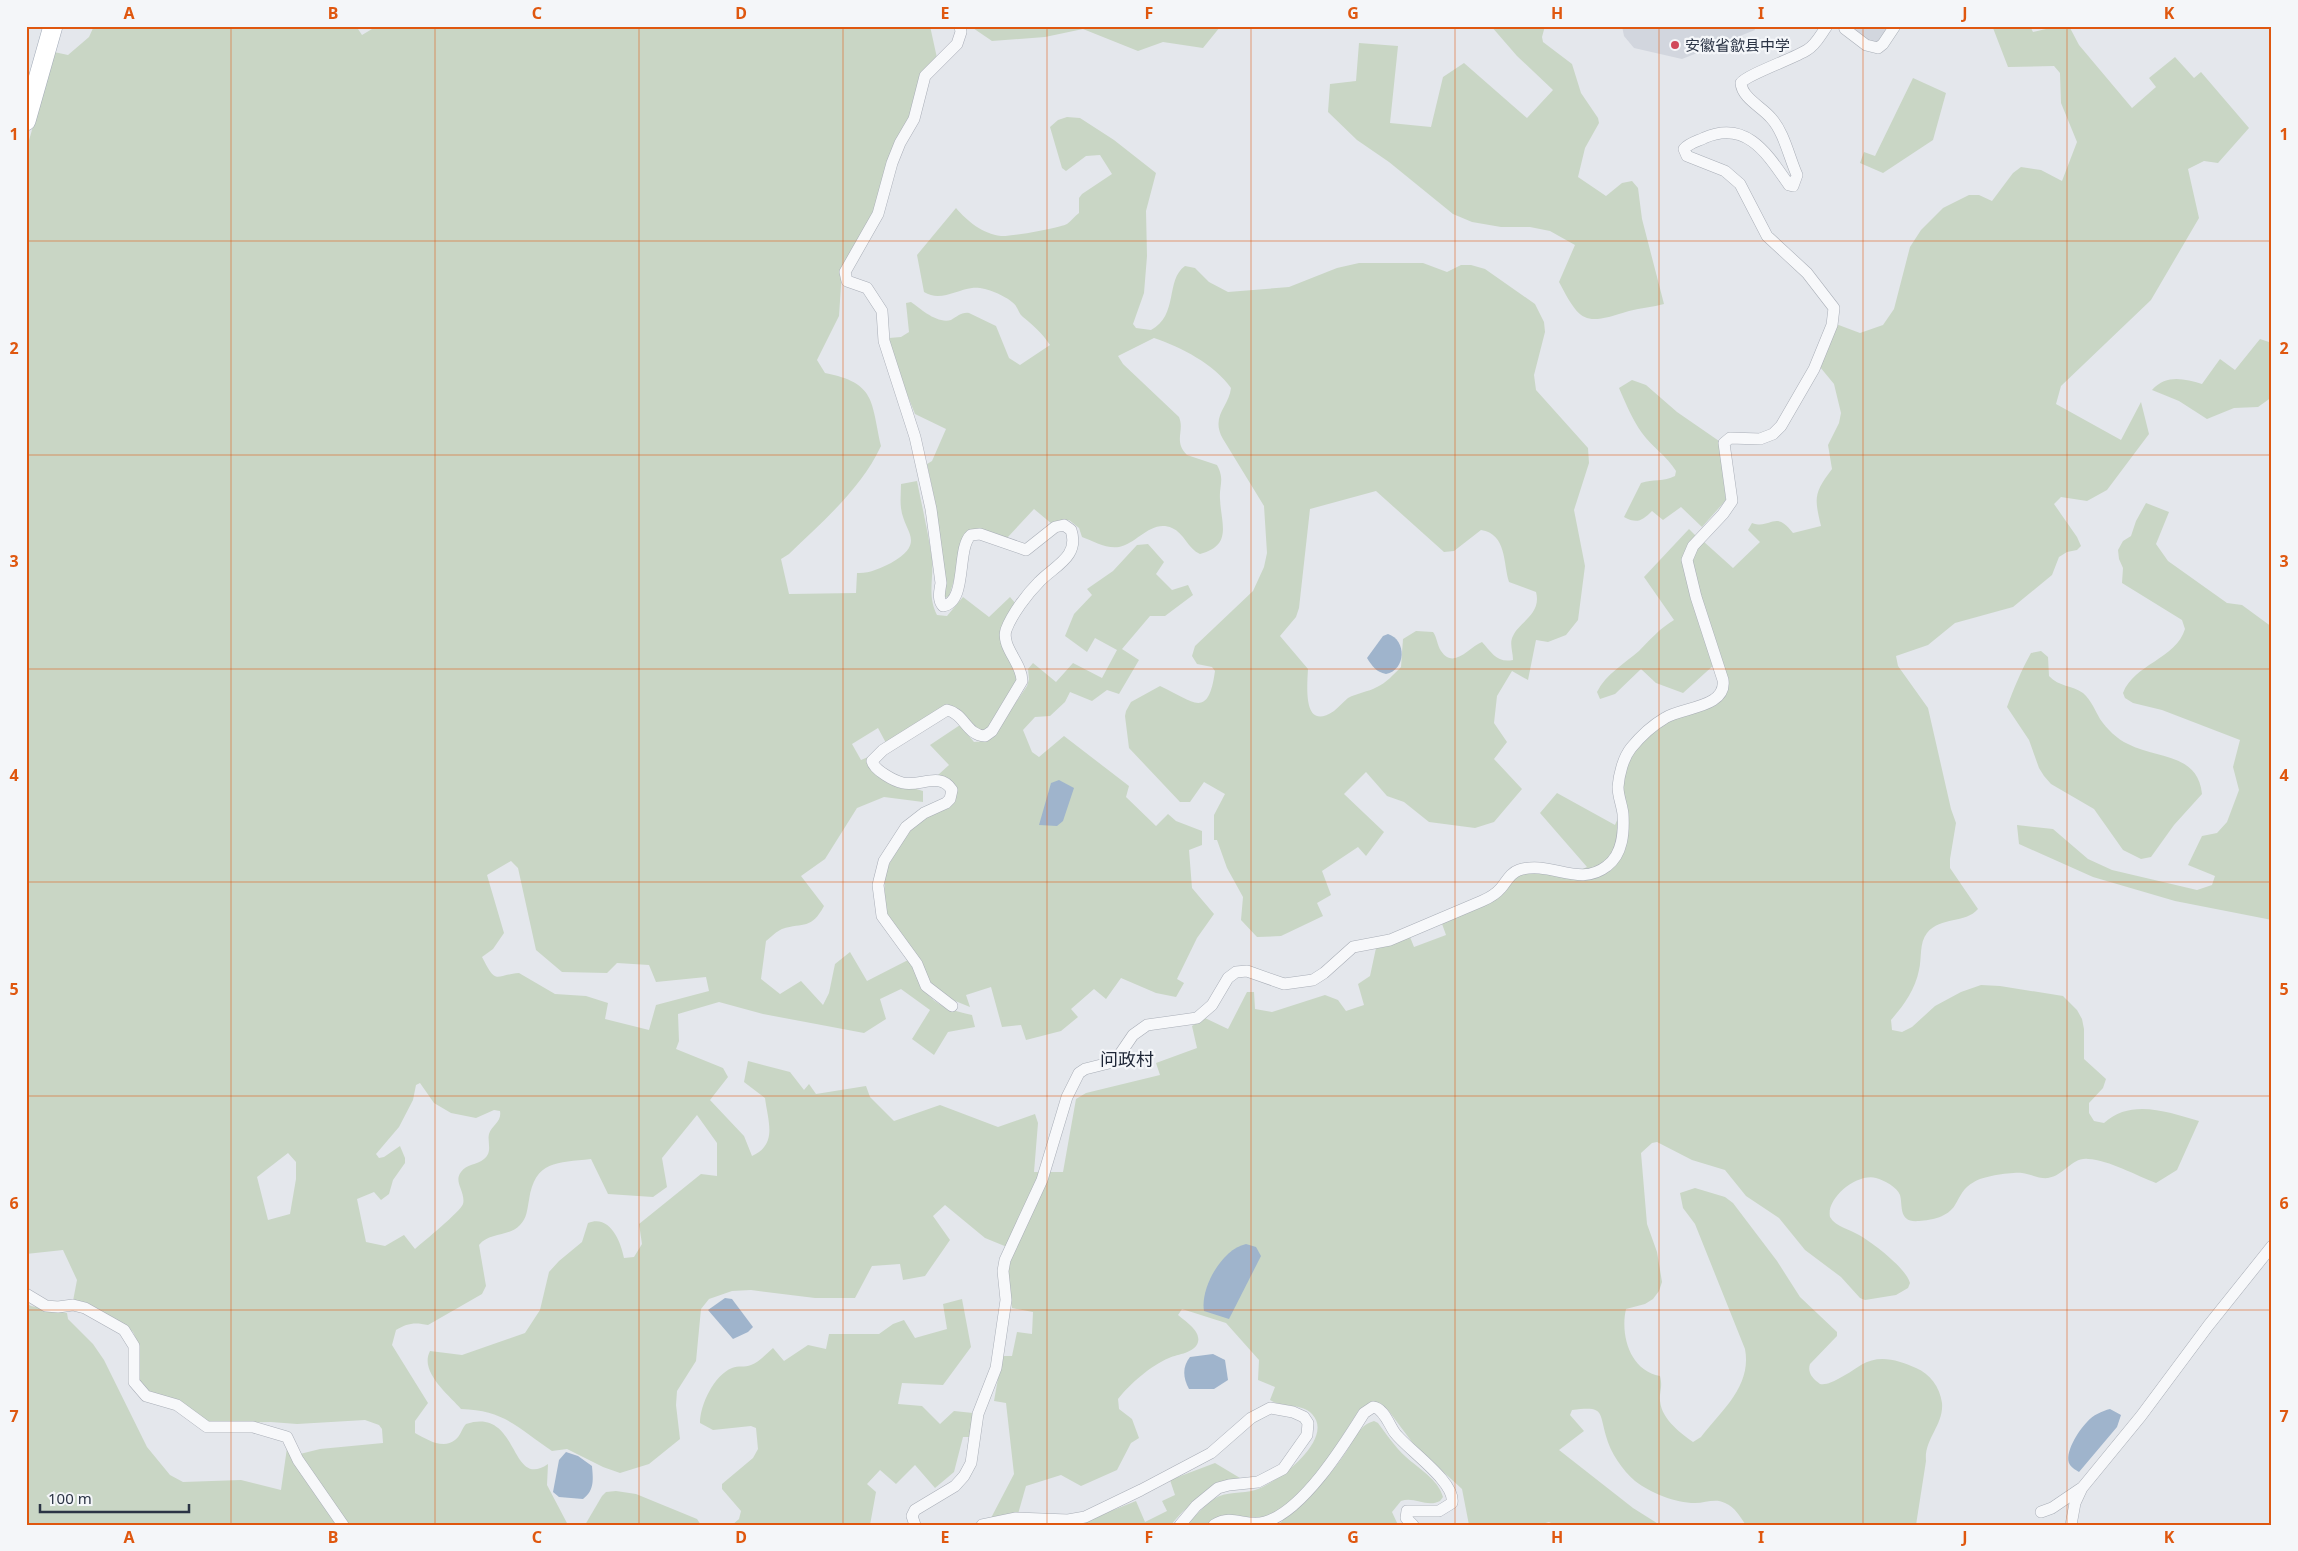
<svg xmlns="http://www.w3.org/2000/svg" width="2298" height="1551" viewBox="0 0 2298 1551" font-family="'Noto Sans','Noto Sans SC',sans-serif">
<rect width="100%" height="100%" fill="#e4e7ec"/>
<g fill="#d2d6de">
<polygon points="1622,26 1753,26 1755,30 1682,59 1634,48 1624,36"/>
<polygon points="1847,26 1890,26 1878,43 1870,43"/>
</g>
<g fill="#c9d6c5" fill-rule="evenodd">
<path d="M94,26H356L362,35L377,26H930L937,58L911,115L881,198L842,270L839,316L817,360L825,373C876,383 871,401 881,446C861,489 822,522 789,554L781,559L789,594L856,593L857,573C868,574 881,568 891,563C927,542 904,533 901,508C900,500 901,492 901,484L917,481C922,506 928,532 932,558C934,578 927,596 937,615L947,616L963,597L989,617L1010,597L1016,604L1000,642C1009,651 1017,670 1016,683L992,724L985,731H980C969,723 966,710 951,707L886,743L878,728L852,744L861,760L868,757L896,783L923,791V802L884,797L857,808L825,859L801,876L824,906C811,930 804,922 782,929C777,931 771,937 766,941L761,979L780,994L801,981L823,1005L829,993L835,964L850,952L867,981L910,959C925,996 930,1006 972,1015L975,1027L948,1032L934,1055L912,1039L930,1010L901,989L880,999L886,1019L864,1033L763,1014L719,1002L678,1014L679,1041L676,1049L723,1068L728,1077L710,1100L744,1136L752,1156C778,1144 768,1122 765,1098L744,1082L748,1061L790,1072L804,1090L809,1084L816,1094L866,1086L870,1097L894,1121L940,1105L998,1127L1035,1114L1038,1123L1034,1172H1042L1007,1247L985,1238L945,1205L933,1216L950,1240L925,1276L903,1280L900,1264L872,1266L855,1298H815L751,1290L732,1291L709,1299L701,1309L696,1361L677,1391L676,1405L680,1439L649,1464L620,1473L603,1467L567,1449L552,1451C518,1428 504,1410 461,1409C449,1395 419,1372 430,1351L462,1355L525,1333L540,1310L549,1272L559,1261L582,1242L588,1223C610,1214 621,1242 624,1258L634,1257L642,1244L639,1224L701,1174L717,1176V1143L697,1115L662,1158L667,1187L653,1197L608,1194L591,1159C557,1163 535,1160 529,1200C527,1210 527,1218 520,1225C509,1237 489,1232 479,1245L486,1286L482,1294L428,1325C415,1322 407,1323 396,1330L392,1345L428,1403L415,1421V1433C426,1439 443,1450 455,1440C460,1437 462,1428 466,1424C520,1406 509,1491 548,1464L547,1485L568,1525H349L300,1454L320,1449L383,1443L382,1429L379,1425L365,1420L297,1424L271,1422L209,1423L146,1390L138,1380L137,1341L133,1332L121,1322L87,1304L73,1301L77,1280L63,1250L26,1254V151L54,52L68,55L89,37ZM511,861L518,868L536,950L562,972L607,973L617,963L649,965L656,982L706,977L709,991L656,1005L649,1030L605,1019L608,1003L586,996L555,994L519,973C494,975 497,986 482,957L493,949L504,933L487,875ZM420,1083L434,1103L451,1113L476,1118L494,1110L500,1111C502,1122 492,1125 489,1134C487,1142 493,1152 484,1159C477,1165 466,1164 461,1172C453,1182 466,1192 463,1204C460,1212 424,1241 415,1249L404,1235L385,1246L366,1242L357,1199L374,1192L381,1200L389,1194L393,1180L405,1163V1158L400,1146L384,1157L379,1158L376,1154L399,1127L413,1100L416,1085ZM288,1153L296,1162V1179L290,1214L268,1220L257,1177Z"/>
<polygon points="970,26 1219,26 1220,27 1203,48 1163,42 1138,51 1083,29 1045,37 992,41"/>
<path d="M1491,26H1545L1542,37L1543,42L1572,64L1581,93L1598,118L1599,123L1585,148L1578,177L1606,196L1622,183L1632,181L1638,188L1642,219L1664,304C1653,307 1641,308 1629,311C1585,325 1581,324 1559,282L1575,245L1550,231L1530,227H1501L1472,222L1453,214L1389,162L1357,140L1328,112L1330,84L1356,81L1359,43L1398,46L1390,123L1431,127L1443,77L1464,63L1527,118L1553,90L1517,56Z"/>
<path d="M1995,26H2030L2033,32L2059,26H2069L2079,45L2132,108L2156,87L2149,78L2175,57L2194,78L2201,72L2249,128L2218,163L2204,161L2188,169L2199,218L2151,300L2061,386L2056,404L2121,440L2141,402L2149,434L2107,490L2087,501L2061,497L2054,504L2077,537L2081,546L2077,550L2067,552L2059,557L2052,575L2013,607L1955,623L1928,645L1896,656L1898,666L1928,708L1951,809L1956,823L1950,859V868L1978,909C1965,924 1941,916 1927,933C1919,943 1922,958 1919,970C1915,990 1904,1005 1891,1020L1892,1030L1902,1032L1912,1027L1935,1006L1961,992L1981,985L2000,986L2063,996L2077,1010L2082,1019L2084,1029V1059L2106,1079L2103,1088L2089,1103V1113L2094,1121L2104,1123C2131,1098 2168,1112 2199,1121L2177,1170L2156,1183C2137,1176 2109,1160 2088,1159C2072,1157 2064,1176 2048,1178C2040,1179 2030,1174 2022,1173C2012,1172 1983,1176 1974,1182C1963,1188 1961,1195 1955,1205C1948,1217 1932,1220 1919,1221C1898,1223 1903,1206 1900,1195C1897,1187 1884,1180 1876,1178C1857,1173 1826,1198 1830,1217C1836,1227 1849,1229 1859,1235C1873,1243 1906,1268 1910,1283L1908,1288L1896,1295L1865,1300L1860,1298L1841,1277L1805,1250L1779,1218L1746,1196L1725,1170L1692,1160L1657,1142L1652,1143L1641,1153L1647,1224L1657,1252L1662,1282L1659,1291L1653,1299L1645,1304L1626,1309C1620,1335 1630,1371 1660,1376C1662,1384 1661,1387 1660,1395C1658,1416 1678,1431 1693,1442L1701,1437C1722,1410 1752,1386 1745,1349L1695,1224L1683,1208L1680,1193L1695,1188L1725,1197L1733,1203L1777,1261L1800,1297L1837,1332V1336L1810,1364C1807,1373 1813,1379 1820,1384C1827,1385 1832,1382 1838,1379C1846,1375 1853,1370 1861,1365C1879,1354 1898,1360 1916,1368C1930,1374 1940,1387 1942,1403C1944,1425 1924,1439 1926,1461L1916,1525H1746C1740,1517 1735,1507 1725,1503C1715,1498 1706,1503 1695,1503C1675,1503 1651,1493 1635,1481C1623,1471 1610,1452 1606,1436C1599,1411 1604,1406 1572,1410L1570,1415L1584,1431L1559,1450L1633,1508L1660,1525H1555L1549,1522L1538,1525H1469L1462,1489L1415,1446L1388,1410L1376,1402H1371L1359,1410L1320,1471L1286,1506L1270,1517L1251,1519L1236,1515H1222L1206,1525H1186C1195,1516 1204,1506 1214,1499C1225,1491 1243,1494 1255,1490C1276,1484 1336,1439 1312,1414C1302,1403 1282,1408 1270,1400L1275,1387L1258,1380L1259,1360L1226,1323L1182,1309L1178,1315C1185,1321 1201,1331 1198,1342C1195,1353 1178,1354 1169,1358C1150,1366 1130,1384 1118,1399L1119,1409L1132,1419L1139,1438L1131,1443L1117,1470L1081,1486L1061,1475L1026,1486L1018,1514L991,1518L1014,1474L1006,1403L994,1401L1002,1356H1012L1017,1332L1032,1334L1033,1312L1012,1308L1008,1273L1013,1249L1046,1172H1063L1076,1099L1086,1093L1160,1075L1156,1063L1197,1048L1192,1026L1205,1018L1228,1029L1247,992H1254L1255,1009L1272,1012L1325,995L1338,1000L1346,1011L1364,1005L1358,984L1370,976L1376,948L1410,937L1414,947L1446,935L1441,921L1479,907L1507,873L1578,871L1587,867L1540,813L1557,793L1615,825C1623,810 1620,793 1623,776C1633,730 1685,714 1722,696L1692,570V555L1703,541L1733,568L1760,542L1748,530L1752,523C1771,530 1775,509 1793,533L1821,526C1814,497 1814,493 1832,469L1828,445L1839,423L1841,413L1834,384L1820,367L1836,324L1860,333L1883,325L1894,309L1910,247L1921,230L1943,208L1969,195H1979L1992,201L2013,173L2021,167L2041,170L2062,181L2077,142L2061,103L2060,73L2054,66L2008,67L1993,28Z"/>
<polygon points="1913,78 1946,93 1933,140 1883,173 1860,163 1864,152 1875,156"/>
<path d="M1067,117L1080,118L1114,140L1156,173L1146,211L1147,256L1144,293L1133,324L1136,328L1151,330C1179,315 1165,280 1185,266L1195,268L1209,282L1228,292L1289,287L1337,268L1359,263H1423L1447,272L1461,265H1471L1485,269L1535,304L1544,322L1545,332L1534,375L1536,390L1588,448L1589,463L1574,510L1585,566L1578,620L1566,635L1548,642L1536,640L1528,680L1512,671L1497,696L1494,723L1507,742L1494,759L1522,789L1494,822L1475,828L1429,822L1404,802L1387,796L1366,772L1344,794L1384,832L1366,856L1358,847L1322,871L1331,895L1317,903L1323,916L1281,936L1257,937L1241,920L1243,897L1227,868L1217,840H1214V815L1225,794L1204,782L1190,802H1180L1129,748L1125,716L1126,711L1131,702L1160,686C1193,701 1208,721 1215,671L1212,667L1197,664L1192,656L1195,646L1253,591L1264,567L1267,553L1264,506L1223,439C1210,416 1229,407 1231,388C1214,364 1181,347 1154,338L1118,356L1123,364L1179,417C1185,431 1173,441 1187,455L1217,465C1225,480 1219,485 1220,499C1221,524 1233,545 1200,554C1188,549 1184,533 1172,528C1151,519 1137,544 1119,547C1106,549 1093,541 1082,537L1079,528L1069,520L1052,524L1034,509L1007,538L969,533L949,596L945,598L935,501L927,464L932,461L946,429L915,414L889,349V338L901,337L909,332L906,303L911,302C921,309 937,324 951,320C957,317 961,312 969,313L996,326L1009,358L1020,365L1050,345C1042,333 1034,326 1023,317C1018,313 1018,306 1012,302C1004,295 983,286 972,288C956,290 940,302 924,292L917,255L956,208C967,221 983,234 1001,236C1010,237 1060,228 1067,224C1071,221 1075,216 1079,213V198L1082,194L1112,174L1100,155L1086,156L1066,171L1062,168L1050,127L1058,120ZM1376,491L1444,552L1454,551L1481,530C1507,534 1503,563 1509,582L1536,592C1542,614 1519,622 1513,636C1509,643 1513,652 1513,660C1497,663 1492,653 1482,642C1469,647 1454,670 1441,651C1437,645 1437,637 1433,632L1416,631L1403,639L1401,667C1394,674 1386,683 1377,687C1368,692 1357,693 1348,698C1343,702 1339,707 1334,711C1303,732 1307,688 1308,669L1280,636L1296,617L1299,608L1310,509Z"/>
<path d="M2260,339L2272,343V397L2258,407L2234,408L2207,419L2179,401L2152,390C2167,374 2184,379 2202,384L2220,359L2235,370Z"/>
<path d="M1632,380L1646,385L1677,412L1719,441L1726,500L1702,527L1681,507L1663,520L1652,511C1642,521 1637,524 1624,517L1641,483C1653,479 1664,482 1675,476L1676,471C1667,456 1652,447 1642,433C1632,419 1626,404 1619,388Z"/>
<path d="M2146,503L2169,512L2156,544L2168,561L2227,603L2242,605L2272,627V920L2175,901L2093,877L2019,844L2017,825L2053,829L2088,859L2112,870L2197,890L2212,885L2215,876L2188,865L2202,836L2217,833L2227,822L2239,790L2233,767L2240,740L2162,710L2133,703L2125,698L2123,693C2134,664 2176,659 2185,629L2182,620L2122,583L2123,568L2119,559L2118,550L2123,541L2131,536L2136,521Z"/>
<path d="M1689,529L1696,536L1683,555L1716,663L1683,693L1656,683L1641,669L1615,694L1600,699L1597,692C1606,674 1624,664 1639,651C1651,639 1659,629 1674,620L1644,577Z"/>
<path d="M1148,544L1164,562L1156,574L1172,590L1188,585L1193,595L1165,616H1150L1122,649L1139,660L1119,694L1107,690L1092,701L1070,692L1065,702L1050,716L1035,717L1023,730L1032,752L1039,757L1064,736L1129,786L1126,797L1156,826L1168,814L1176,821L1202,831V845L1189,850L1192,888L1214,914L1197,938L1177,979L1184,983L1176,997L1156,993L1121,978L1106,999L1094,989L1071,1009L1078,1017L1061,1031L1026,1040L1021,1025L1002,1027L991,987L966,995L970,1007L938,994L884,913L885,872L904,837L914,825L926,816L949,808L955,801C953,786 953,780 938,775L949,765L930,745L960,725L974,742L986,741L994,735L1027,686L1029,679L1028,669L1033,663L1056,682L1073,663L1102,678L1117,650L1095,638L1087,652L1065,636L1074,614L1092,595L1087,589L1113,571L1137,545Z"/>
<path d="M2041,651L2048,657L2049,676C2059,687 2072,685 2083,693C2091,700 2095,710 2100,719C2107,729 2117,739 2128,744C2157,759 2198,753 2202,794L2174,825L2151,857L2141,859L2123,850L2094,809L2051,784L2044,776L2039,768L2029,740L2007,707C2014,688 2021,671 2031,653Z"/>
<path d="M962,1299L971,1347L943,1385L902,1383L898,1404L922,1406L940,1424L954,1411L973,1413L969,1437H963L954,1472L935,1488L915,1465L896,1484L880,1470L867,1484L876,1492L870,1525H732L739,1519L741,1511L722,1489V1484L753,1458L758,1449L756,1428L751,1426L713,1430L700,1423C700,1405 714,1375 732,1368C738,1365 745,1368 751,1365C759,1362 766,1354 773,1348L784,1361L808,1345L826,1349L829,1334H879L893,1324L904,1320L915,1338L947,1329L943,1304Z"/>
<polygon points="26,1303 31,1306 67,1313 68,1319 93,1344 104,1360 147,1447 170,1475 183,1482 241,1480 281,1490 287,1448 338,1525 26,1525"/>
<path d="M1374,1421L1378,1423C1387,1435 1395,1447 1406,1457C1419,1469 1438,1479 1443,1497L1440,1501C1427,1508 1414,1496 1401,1501L1392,1512L1398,1525H1278C1301,1502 1328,1480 1346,1452C1354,1440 1359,1425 1374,1421Z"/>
<path d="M1215,1463L1245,1481C1211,1493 1195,1495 1171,1525H1076L1136,1501L1145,1522L1167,1511L1162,1501L1175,1495L1170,1480Z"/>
<polygon points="616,1491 636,1494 697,1519 701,1525 585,1525 602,1496 606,1492"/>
</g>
<g fill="#9fb4cc">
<path d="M1388,634C1407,640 1406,670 1386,674C1376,672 1372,666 1367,658L1383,636Z"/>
<polygon points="1059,780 1074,788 1063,821 1057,826 1039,825 1051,783"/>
<path d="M1246,1244L1256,1247L1261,1256L1229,1319L1204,1311C1200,1288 1222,1249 1246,1244Z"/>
<polygon points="725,1298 732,1299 753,1327 748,1332 733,1339 708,1310"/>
<path d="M1213,1354L1225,1360L1228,1380L1214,1389H1189C1183,1378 1182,1367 1190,1357Z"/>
<path d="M2110,1409L2121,1415L2117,1427L2079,1472C2076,1470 2072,1468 2070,1465C2063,1454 2079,1430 2087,1422C2093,1415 2102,1411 2110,1409Z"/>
<path d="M566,1452L578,1456L592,1466C593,1479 595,1490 583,1499L559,1497L553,1492L559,1460Z"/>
</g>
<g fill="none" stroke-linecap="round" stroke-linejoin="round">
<defs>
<g id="minor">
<polyline points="1844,26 1845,29 1866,45 1878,48 1883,44 1895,26"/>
<path d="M952,1006L926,986L917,964L882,916L878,885L884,861L906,827L924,813L946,803L950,799L952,790C940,771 920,787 903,783C894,781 874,770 872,761L883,750L947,710C965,714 966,735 985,736L992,731L1022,681C1022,663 1001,647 1006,630C1012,614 1027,594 1039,582C1054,566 1080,557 1071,530L1064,525L1055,527L1026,550L980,534L971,535C956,548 968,602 943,606C937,599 940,590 941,583L931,509L915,437L884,341L882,311L867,288L847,281L845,272L878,214L892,163L900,143L914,119L925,76L957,44L961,32L960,26"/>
<polyline points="26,1294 46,1306 58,1307 73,1305 85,1308 124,1330 134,1346 134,1382 146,1396 177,1405 207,1427 253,1427 287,1437 298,1460 343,1525"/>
<polyline points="2041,1512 2052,1508 2080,1489"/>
<path d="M915,1525L912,1516L915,1510L955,1486L964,1476L971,1463L978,1414L996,1368L1006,1300L1003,1271L1005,1260L1042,1180L1067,1097L1079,1073L1085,1069L1109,1063L1118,1057L1133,1035L1147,1025L1197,1018L1212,1005L1228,978L1236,972L1247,971L1284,984L1313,980L1324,973L1353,947L1390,940L1482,901C1489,898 1496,894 1501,888C1507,881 1510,873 1519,870C1551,860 1579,888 1607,866C1623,854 1624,832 1623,814C1622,805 1618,796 1618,787C1619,775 1623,758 1631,748C1640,737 1653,725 1665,718C1682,707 1727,708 1723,680L1696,597L1687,560L1693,546L1723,514L1732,501L1724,443L1730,438L1760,439L1773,434L1781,426L1814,369L1832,325L1834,308L1807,273L1767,236L1740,184L1725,171L1687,156L1684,149C1689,143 1698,141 1704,138C1747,119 1768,155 1789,185L1793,186L1797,175C1789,157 1784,132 1771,118C1762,107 1742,98 1741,83C1746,75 1795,58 1807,50C1816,45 1821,34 1827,26"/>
<polyline points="982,1525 1016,1518 1068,1520 1085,1517 1141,1490 1211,1453 1251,1418 1270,1408 1293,1412 1304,1417 1308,1423 1307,1435 1283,1469 1258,1482 1229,1485 1218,1488 1196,1506 1180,1525"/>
<path d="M1214,1525C1233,1513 1245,1528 1265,1522C1303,1511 1344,1445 1364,1413L1373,1407C1384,1408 1389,1425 1395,1433C1408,1450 1456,1482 1452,1503L1439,1511H1407L1406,1518L1413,1525"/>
<polyline points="2071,1525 2075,1503 2082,1488 2141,1416 2208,1326 2272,1246"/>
</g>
<polyline id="primary" points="26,121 53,26"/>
</defs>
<use href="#minor" stroke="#a9aeb7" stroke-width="12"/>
<use href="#primary" stroke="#a3abb8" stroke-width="20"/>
<use href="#minor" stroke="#f7f8fa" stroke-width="11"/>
<use href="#primary" stroke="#fff" stroke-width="19"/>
</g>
<path fill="none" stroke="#df570f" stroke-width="1" stroke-opacity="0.55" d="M231,26V1525M435,26V1525M639,26V1525M843,26V1525M1047,26V1525M1251,26V1525M1455,26V1525M1659,26V1525M1863,26V1525M2067,26V1525M26,241H2272M26,455H2272M26,669H2272M26,882H2272M26,1096H2272M26,1310H2272"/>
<circle fill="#d1495b" stroke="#f4f6f9" stroke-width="2" cx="1675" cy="45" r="5"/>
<g text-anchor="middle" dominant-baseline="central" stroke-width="4.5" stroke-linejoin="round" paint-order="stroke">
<g font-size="15" fill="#2b3445" stroke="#f4f6f9" text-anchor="start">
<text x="1685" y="45">安徽省歙县中学</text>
</g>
<g font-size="18" fill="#1d2536" stroke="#f4f6f9">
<text x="1127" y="1059">问政村</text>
</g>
</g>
<rect width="2298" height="1551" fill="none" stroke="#f4f6f9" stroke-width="55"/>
<path d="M40 1504v8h149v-8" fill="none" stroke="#2b3445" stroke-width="2.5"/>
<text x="48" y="1504" font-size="15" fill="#2b3445" stroke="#f4f6f9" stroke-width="4" paint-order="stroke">100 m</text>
<rect x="28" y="28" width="2242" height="1496" fill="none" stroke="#df570f" stroke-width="2"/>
<g font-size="16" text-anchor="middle" font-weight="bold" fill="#df570f">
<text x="129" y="19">A</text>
<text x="333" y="19">B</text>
<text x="537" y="19">C</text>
<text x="741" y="19">D</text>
<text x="945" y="19">E</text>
<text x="1149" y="19">F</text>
<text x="1353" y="19">G</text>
<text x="1557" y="19">H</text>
<text x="1761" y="19">I</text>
<text x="1965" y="19">J</text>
<text x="2169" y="19">K</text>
<text x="14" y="140">1</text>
<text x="2284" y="140">1</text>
<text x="14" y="354">2</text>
<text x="2284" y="354">2</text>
<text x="14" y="567">3</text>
<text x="2284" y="567">3</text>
<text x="14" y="781">4</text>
<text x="2284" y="781">4</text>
<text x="14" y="995">5</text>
<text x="2284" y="995">5</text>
<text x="14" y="1209">6</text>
<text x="2284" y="1209">6</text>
<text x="14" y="1422">7</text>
<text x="2284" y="1422">7</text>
<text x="129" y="1543">A</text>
<text x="333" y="1543">B</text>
<text x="537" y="1543">C</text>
<text x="741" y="1543">D</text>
<text x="945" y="1543">E</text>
<text x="1149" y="1543">F</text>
<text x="1353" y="1543">G</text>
<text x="1557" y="1543">H</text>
<text x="1761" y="1543">I</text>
<text x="1965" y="1543">J</text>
<text x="2169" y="1543">K</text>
</g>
</svg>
